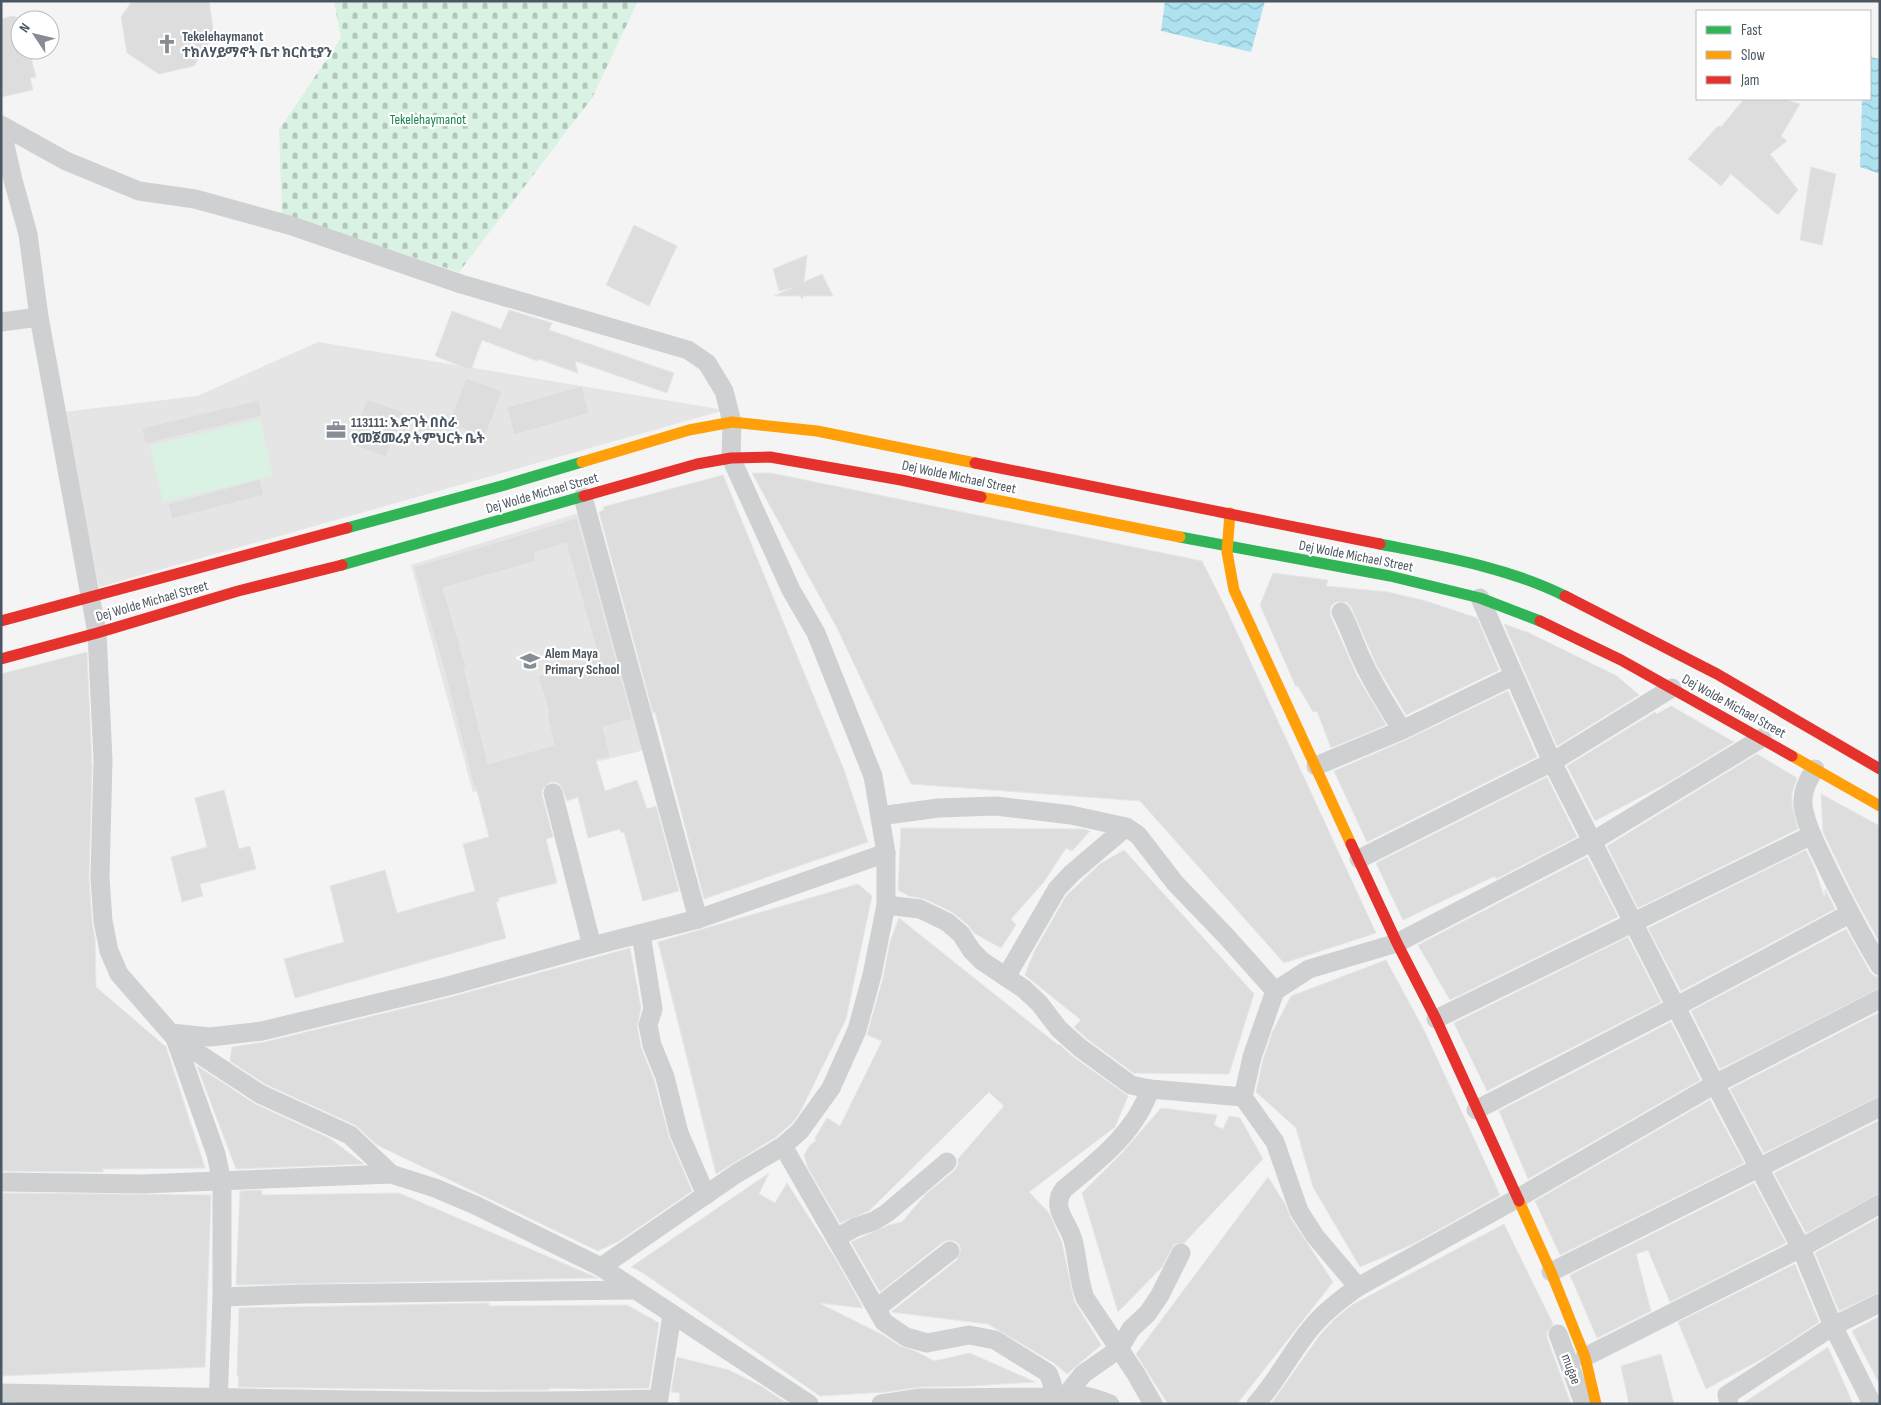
<svg xmlns="http://www.w3.org/2000/svg" width="1881" height="1405" viewBox="0 0 1881 1405" font-family="'Sofia Sans Condensed','Noto Sans Ethiopic',sans-serif">
<defs>
<pattern id="cemetery-stones" width="16" height="16" patternUnits="userSpaceOnUse" patternTransform="scale(1.25)"><rect width="16" height="16" fill="#d9f2e3"/><path d="M2 7V4a2 2 0 0 1 4 0v3zM10 15v-3a2 2 0 0 1 4 0v3z" fill="#b2c7bb"/></pattern>
<pattern id="water-waves" width="16" height="10" patternUnits="userSpaceOnUse" patternTransform="scale(1.25)"><rect width="16" height="10" fill="#aee2f0"/><path d="M0 5q4-4 8 0t8 0" fill="none" stroke="#90bac6"/></pattern>
</defs>
<rect width="100%" height="100%" fill="#f4f4f4"/>
<g fill="#e6e5e6">
<polygon points="318,342 725,410 99,587 63,412 197,396"/>
<polygon points="582,512 645,750 473,792 411,565"/>
</g>
<polygon fill="url(#cemetery-stones)" points="334,1 638,1 592,98 459,272 282,215 279,130 341,38"/>
<polygon fill="#d9f2e3" points="260,419 273,475 163,502 150,446"/>
<g fill="url(#water-waves)">
<polygon points="1165,1 1265,1 1251,52 1161,31"/>
<polygon points="1870,57 1880,59 1880,174 1860,167 1862,99 1870,99"/>
</g>
<g fill="#ddddde" stroke="#e5e6e7" fill-rule="evenodd">
<polygon points="132,1 209,1 214,35 194,66 159,74 127,53 121,17"/>
<polygon points="12,16 20,18 20,50 29,50 36,77 30,78 33,90 1,97 1,19"/>
<polygon points="1744,99 1784,99 1800,104 1781,136 1787,141 1770,154 1798,190 1778,215 1731,174 1721,186 1688,159 1718,126 1721,127"/>
<polygon points="1811,167 1836,174 1822,245 1800,240"/>
<polygon points="634,225 677,246 649,306 606,285"/>
<polygon points="807,255 804,282 822,274 833,296 803,296 802,299 800,296 774,296 792,288 779,291 773,269"/>
<polygon points="509,310 552,323 549,330 674,373 667,393 575,361 578,373 538,359 537,361 482,340 471,370 435,356 452,311 501,329"/>
<polygon points="466,378 502,391 485,437 449,423"/>
<polygon points="582,386 589,413 514,435 507,407"/>
<polygon points="367,399 403,412 386,457 350,444"/>
<polygon points="259,400 262,416 145,444 142,428"/>
<polygon points="752,473 771,473 1202,561 1227,611 1376,933 1284,963 1140,801 911,784 837,628"/>
<polygon points="723,475 844,770 868,842 704,899 655,712 653,713 599,512 604,510 603,507"/>
<polygon points="260,479 264,495 172,519 168,504"/>
<path d="M577,518L632,719L603,727L610,757L596,760L605,791L637,780L647,809L656,806L679,891L643,901L624,832L621,833L620,829L588,838L578,797L567,801L561,786L556,782H550L542,790V795L553,837L546,839L557,883L498,898L499,901L496,902L506,938L295,998L284,959L344,942L330,886L385,870L397,913L475,891L463,844L489,837L476,787H474L445,673L414,567ZM566,543L599,658L538,676L549,712L547,713L554,745L488,764L464,668L466,667L443,588L536,561L534,553Z"/>
<polygon points="1273,573 1328,580 1326,586 1388,592 1426,601 1477,618 1499,670 1406,715 1377,666 1351,607 1347,602 1336,602 1331,606 1330,612 1331,617 1357,676 1386,725 1331,748 1317,711 1313,712 1298,686 1296,687 1260,605"/>
<polygon points="1504,624 1529,633 1617,676 1639,695 1557,746"/>
<polygon points="87,652 92,767 89,879 92,922 95,938 96,987 166,1047 205,1168 103,1169 103,1172 1,1171 1,674"/>
<polygon points="1508,691 1537,757 1367,842 1334,771 1406,740"/>
<polygon points="1671,706 1734,742 1667,783 1595,821 1567,766 1655,712 1657,714"/>
<polygon points="1757,754 1797,778 1792,793 1792,805 1798,829 1638,908 1607,846"/>
<polygon points="1547,777 1577,837 1496,879 1495,876 1403,920 1376,863"/>
<polygon points="224,790 239,849 250,846 256,869 200,884 203,896 182,902 171,857 207,847 195,798"/>
<polygon points="1821,794 1880,826 1880,943 1855,898 1823,832"/>
<polygon points="901,828 1084,829 1090,831 1072,851 1066,848 1043,883 1011,919 1016,925 1001,948 974,933 968,925 952,912 925,899 909,896 898,890"/>
<polygon points="1124,850 1254,994 1229,1074 1136,1073 1135,1074 1086,1038 1074,1027 1081,1020 1025,975 1034,952 1066,896 1100,864"/>
<polygon points="1806,850 1815,869 1824,896 1825,895 1825,889 1835,909 1681,991 1648,928"/>
<polygon points="1587,857 1618,917 1450,1000 1418,945"/>
<polygon points="858,884 872,896 846,1019 800,1112 792,1123 776,1137 716,1174 658,942"/>
<polygon points="899,918 1058,1045 1059,1044 1072,1056 1128,1096 1115,1127 1029,1192 1049,1213 1062,1243 1074,1301 1101,1345 1067,1374 1054,1363 988,1324 891,1312 957,1260 961,1250 959,1244 955,1241 949,1240 943,1242 880,1292 851,1242 889,1225 902,1222 926,1194 954,1171 958,1165 958,1159 1004,1106 989,1092 869,1211 840,1223 808,1168 804,1155 810,1145 816,1141 815,1138 827,1118 840,1126 882,1041 867,1035 883,978 890,942"/>
<polygon points="1846,929 1870,972 1874,976 1880,977 1880,988 1720,1069 1691,1011"/>
<polygon points="1628,937 1661,1002 1487,1091 1454,1023"/>
<polygon points="630,948 641,1008 637,1027 641,1047 654,1080 669,1137 692,1191 619,1241 598,1251 377,1145 355,1125 265,1084 230,1061 232,1047 265,1042 451,997"/>
<polygon points="1386,960 1423,1028 1500,1195 1413,1244 1360,1267 1313,1187 1296,1128 1256,1092 1263,1060 1272,1033 1291,996"/>
<polygon points="1880,1012 1880,1096 1764,1153 1730,1089"/>
<polygon points="1671,1022 1700,1080 1528,1179 1499,1111"/>
<polygon points="197,1066 255,1104 329,1138 364,1164 236,1169"/>
<polygon points="1710,1100 1744,1163 1560,1255 1535,1201"/>
<polygon points="1161,1108 1217,1115 1214,1125 1223,1129 1229,1116 1240,1118 1263,1159 1184,1243 1174,1244 1162,1267 1118,1312 1082,1193 1123,1152"/>
<polygon points="1880,1120 1880,1193 1806,1233 1774,1173"/>
<polygon points="769,1173 759,1194 775,1203 787,1183 835,1258 863,1308 819,1303 883,1335 900,1346 915,1351 934,1361 970,1353 1035,1382 970,1386 920,1387 886,1392 820,1396 643,1273 631,1267"/>
<polygon points="1268,1177 1285,1204 1290,1217 1333,1282 1237,1404 1168,1404 1136,1354"/>
<polygon points="1754,1183 1786,1243 1670,1302 1648,1250 1636,1254 1651,1311 1597,1338 1570,1275"/>
<polygon points="262,1190 262,1195 399,1193 598,1278 236,1285 240,1191"/>
<polygon points="1,1193 211,1195 205,1367 1,1376"/>
<polygon points="1880,1217 1880,1292 1839,1311 1815,1253"/>
<polygon points="1504,1224 1553,1324 1547,1332 1547,1338 1571,1404 1271,1404 1320,1335 1335,1319 1352,1305"/>
<polygon points="1795,1264 1819,1322 1769,1355 1706,1389 1678,1322"/>
<polygon points="489,1303 489,1306 627,1305 659,1323 649,1388 587,1389 549,1388 549,1390 494,1390 238,1387 239,1376 237,1376 239,1308"/>
<polygon points="1880,1316 1880,1385 1852,1331"/>
<polygon points="1828,1347 1853,1404 1742,1404"/>
<polygon points="1661,1354 1674,1404 1629,1404 1621,1366"/>
<polygon points="677,1357 729,1370 761,1386 788,1404 679,1404 680,1393 671,1392"/>
</g>
<g fill="none" stroke-linecap="round" stroke-linejoin="round">
<g stroke="#ced0d2" stroke-width="19">
<polyline points="1,125 66,161 139,191 195,199 289,225 461,284 688,350 707,363 724,391 732,422 731,458 791,590 816,633 873,776 886,853 886,905 872,975 857,1030 831,1088 800,1131 783,1146 736,1174 601,1267"/>
<polyline points="1,128 13,180 28,234 39,317 97,633 103,760 100,878 103,921 109,951 119,974 175,1038 260,1094 350,1135 391,1174 435,1188 475,1205 601,1267 809,1404"/>
<polyline points="1,322 39,317"/>
<polyline points="583,497 698,919"/>
<polyline points="1480,598 1552,762 1715,1084 1801,1248 1833,1326 1872,1404"/>
<path d="M1341,612C1350,628 1355,646 1363,662C1374,686 1388,707 1402,730"/>
<polyline points="1316,766 1402,730 1513,676"/>
<path d="M1815,769C1808,779 1802,792 1803,805C1806,826 1817,846 1826,865C1843,900 1860,933 1880,966"/>
<polyline points="553,793 592,946"/>
<polyline points="880,816 938,808 996,806 1071,815 1126,827 1138,835 1175,883 1226,936 1275,991"/>
<polyline points="1359,859 1552,762 1672,688"/>
<polyline points="886,905 920,909 947,922 961,934 972,951 982,961 1024,989 1039,1003 1059,1029 1079,1047 1131,1085 1150,1089 1243,1097 1275,1142 1299,1211 1315,1236 1358,1287"/>
<polyline points="641,934 653,1009 648,1025 652,1045 665,1077 679,1133 706,1195"/>
<polyline points="1006,977 1057,889 1071,874 1126,827"/>
<polyline points="1436,1019 1812,835"/>
<polyline points="171,1033 210,1037 262,1031 448,986 592,946 698,919 886,853"/>
<polyline points="175,1038 216,1154 222,1182 222,1297 218,1404"/>
<path d="M1150,1089C1136,1132 1098,1161 1064,1189C1059,1195 1058,1200 1059,1207C1061,1219 1070,1228 1073,1240C1078,1259 1078,1279 1085,1298L1136,1374L1153,1404"/>
<polyline points="1243,1097 1252,1057 1275,991 1309,969 1397,943 1593,841 1762,738"/>
<polyline points="1476,1110 1677,1006 1849,914"/>
<polyline points="783,1146 884,1322 906,1337 927,1343 969,1335 995,1340 1048,1373 1052,1383 1053,1397"/>
<polyline points="1,1182 142,1184 391,1174"/>
<polyline points="836,1238 856,1227 874,1221 887,1213 947,1162"/>
<polyline points="1551,1272 1880,1107"/>
<polyline points="222,1297 304,1294 635,1290"/>
<polyline points="877,1308 950,1251"/>
<polyline points="1558,1334 1584,1404"/>
<polyline points="1585,1357 1801,1248 1880,1204"/>
<path d="M1,1393C220,1397 439,1405 658,1399"/>
<polyline points="1067,1394 1083,1374 1119,1349 1131,1329 1148,1313 1160,1295 1181,1253"/>
<polyline points="658,1404 672,1315"/>
<path d="M881,1404L920,1398L1053,1397C1074,1392 1091,1396 1110,1404"/>
<path d="M1256,1404C1277,1381 1291,1352 1311,1328C1324,1312 1341,1299 1358,1287L1518,1198L1715,1084L1880,999"/>
<polyline points="1729,1404 1727,1395 1833,1326 1880,1303"/>
</g>
<g stroke="#30b455" stroke-width="11">
<polyline points="347,528 505,485 582,462"/>
<polyline points="1180,537 1390,576 1480,598 1540,621"/>
<path d="M1380,544C1440,556 1510,568 1565,596"/>
<polyline points="342,565 584,496"/>
</g>
<g stroke="#ff9f0a" stroke-width="11">
<polyline points="582,462 689,430 732,422 817,431 975,463"/>
<polyline points="981,497 1180,537"/>
<polyline points="1230,513 1227,552 1234,590 1351,844"/>
<polyline points="1792,756 1880,806"/>
<polyline points="1519,1201 1551,1272 1585,1357 1596,1404"/>
</g>
<g stroke="#e5322d" stroke-width="11">
<polyline points="975,463 1380,544"/>
<polyline points="584,496 697,464 731,458 770,457 901,480 981,497"/>
<polyline points="1565,596 1717,674 1880,769"/>
<polyline points="1,621 347,528"/>
<polyline points="1540,621 1621,660 1792,756"/>
<polyline points="1,659 97,633 238,591 342,565"/>
<polyline points="1351,844 1397,943 1436,1019 1519,1201"/>
</g>
</g>
<defs>
<symbol id="church-bare" viewBox="-9 -9 18 18"><path d="M-1.2-6h2.4v3.5h3.3v2.4h-3.3V6h-2.4V-.1h-3.3v-2.4h3.3Z" fill="#868d94" stroke="#fff" stroke-width="2.5" paint-order="stroke"/></symbol>
<symbol id="office-bare" viewBox="-9 -9 18 18"><path d="M-6-3h4V-5.5h4V-3h4V5H-6ZM-1-4.5V-3h2v-1.5ZM-6 0V1H6V0Z" fill="#868d94" stroke="#fff" stroke-width="2.5" paint-order="stroke"/></symbol>
<symbol id="school-bare" viewBox="-9 -9 18 18"><path d="M0-5L7-2L0 1L-7-2ZM-4 1L0 2.5L4 1V4Q0 6-4 4Z" fill="#868d94" stroke="#fff" stroke-width="2.5" paint-order="stroke"/></symbol>
</defs>
<g fill-rule="evenodd">
<use href="#church-bare" x="153" y="30" width="28" height="28"/>
<use href="#office-bare" x="322" y="416" width="28" height="28"/>
<use href="#school-bare" x="516" y="647" width="28" height="28"/>
</g>
<g text-anchor="middle" dominant-baseline="central" stroke-width="4.5" stroke-linejoin="round" paint-order="stroke">
<g font-size="14" font-weight="bold" fill="#4a5661" stroke="#fff" text-anchor="start">
<text x="182" y="36">Tekelehaymanot<tspan x="182" dy="16">ተክለሃይማኖት ቤተ ክርስቲያን</tspan></text>
<text x="351" y="422">113111: እድገት በስራ<tspan x="351" dy="16">የመጀመሪያ ትምህርት ቤት</tspan></text>
<text x="545" y="653">Alem Maya<tspan x="545" dy="16">Primary School</tspan></text>
</g>
<g font-size="14" fill="#17864f" stroke="#fff">
<text x="428" y="119">Tekelehaymanot</text>
</g>
<g font-size="14" fill="#4a5661" stroke="#fff">
<text transform="translate(959 477) rotate(12)">Dej Wolde Michael Street</text>
<text transform="translate(542 493) rotate(-16)">Dej Wolde Michael Street</text>
<text transform="translate(1356 556) rotate(11)">Dej Wolde Michael Street</text>
<text transform="translate(152 601) rotate(-16)">Dej Wolde Michael Street</text>
<text transform="translate(1734 706) rotate(29)">Dej Wolde Michael Street</text>
<text transform="translate(1571 1369) rotate(69)">mugae</text>
</g>
</g>
<rect width="1881" height="1405" fill="none" stroke="#4a5661" stroke-width="5"/>
<rect x="1696" y="10" width="175" height="90" fill="#ffffff" stroke="#b7bbc0"/>
<rect x="1706" y="26" width="25" height="8" fill="#30b455" stroke="#b7bbc0"/>
<text x="1741" y="35" font-size="15" fill="#4a5661">Fast</text>
<rect x="1706" y="51" width="25" height="8" fill="#ff9f0a" stroke="#b7bbc0"/>
<text x="1741" y="60" font-size="15" fill="#4a5661">Slow</text>
<rect x="1706" y="76" width="25" height="8" fill="#e5322d" stroke="#b7bbc0"/>
<text x="1741" y="85" font-size="15" fill="#4a5661">Jam</text>
<g transform="translate(35 35) rotate(305)"><circle r="24" fill="#ffffff" stroke="#b7bbc0"/>
<path d="M0-4L9 19L0 12L-9 19Z" fill="#868d94"/>
<text y="-8" font-size="14" font-weight="bold" text-anchor="middle" fill="#4a5661">N</text>
</g>
</svg>
